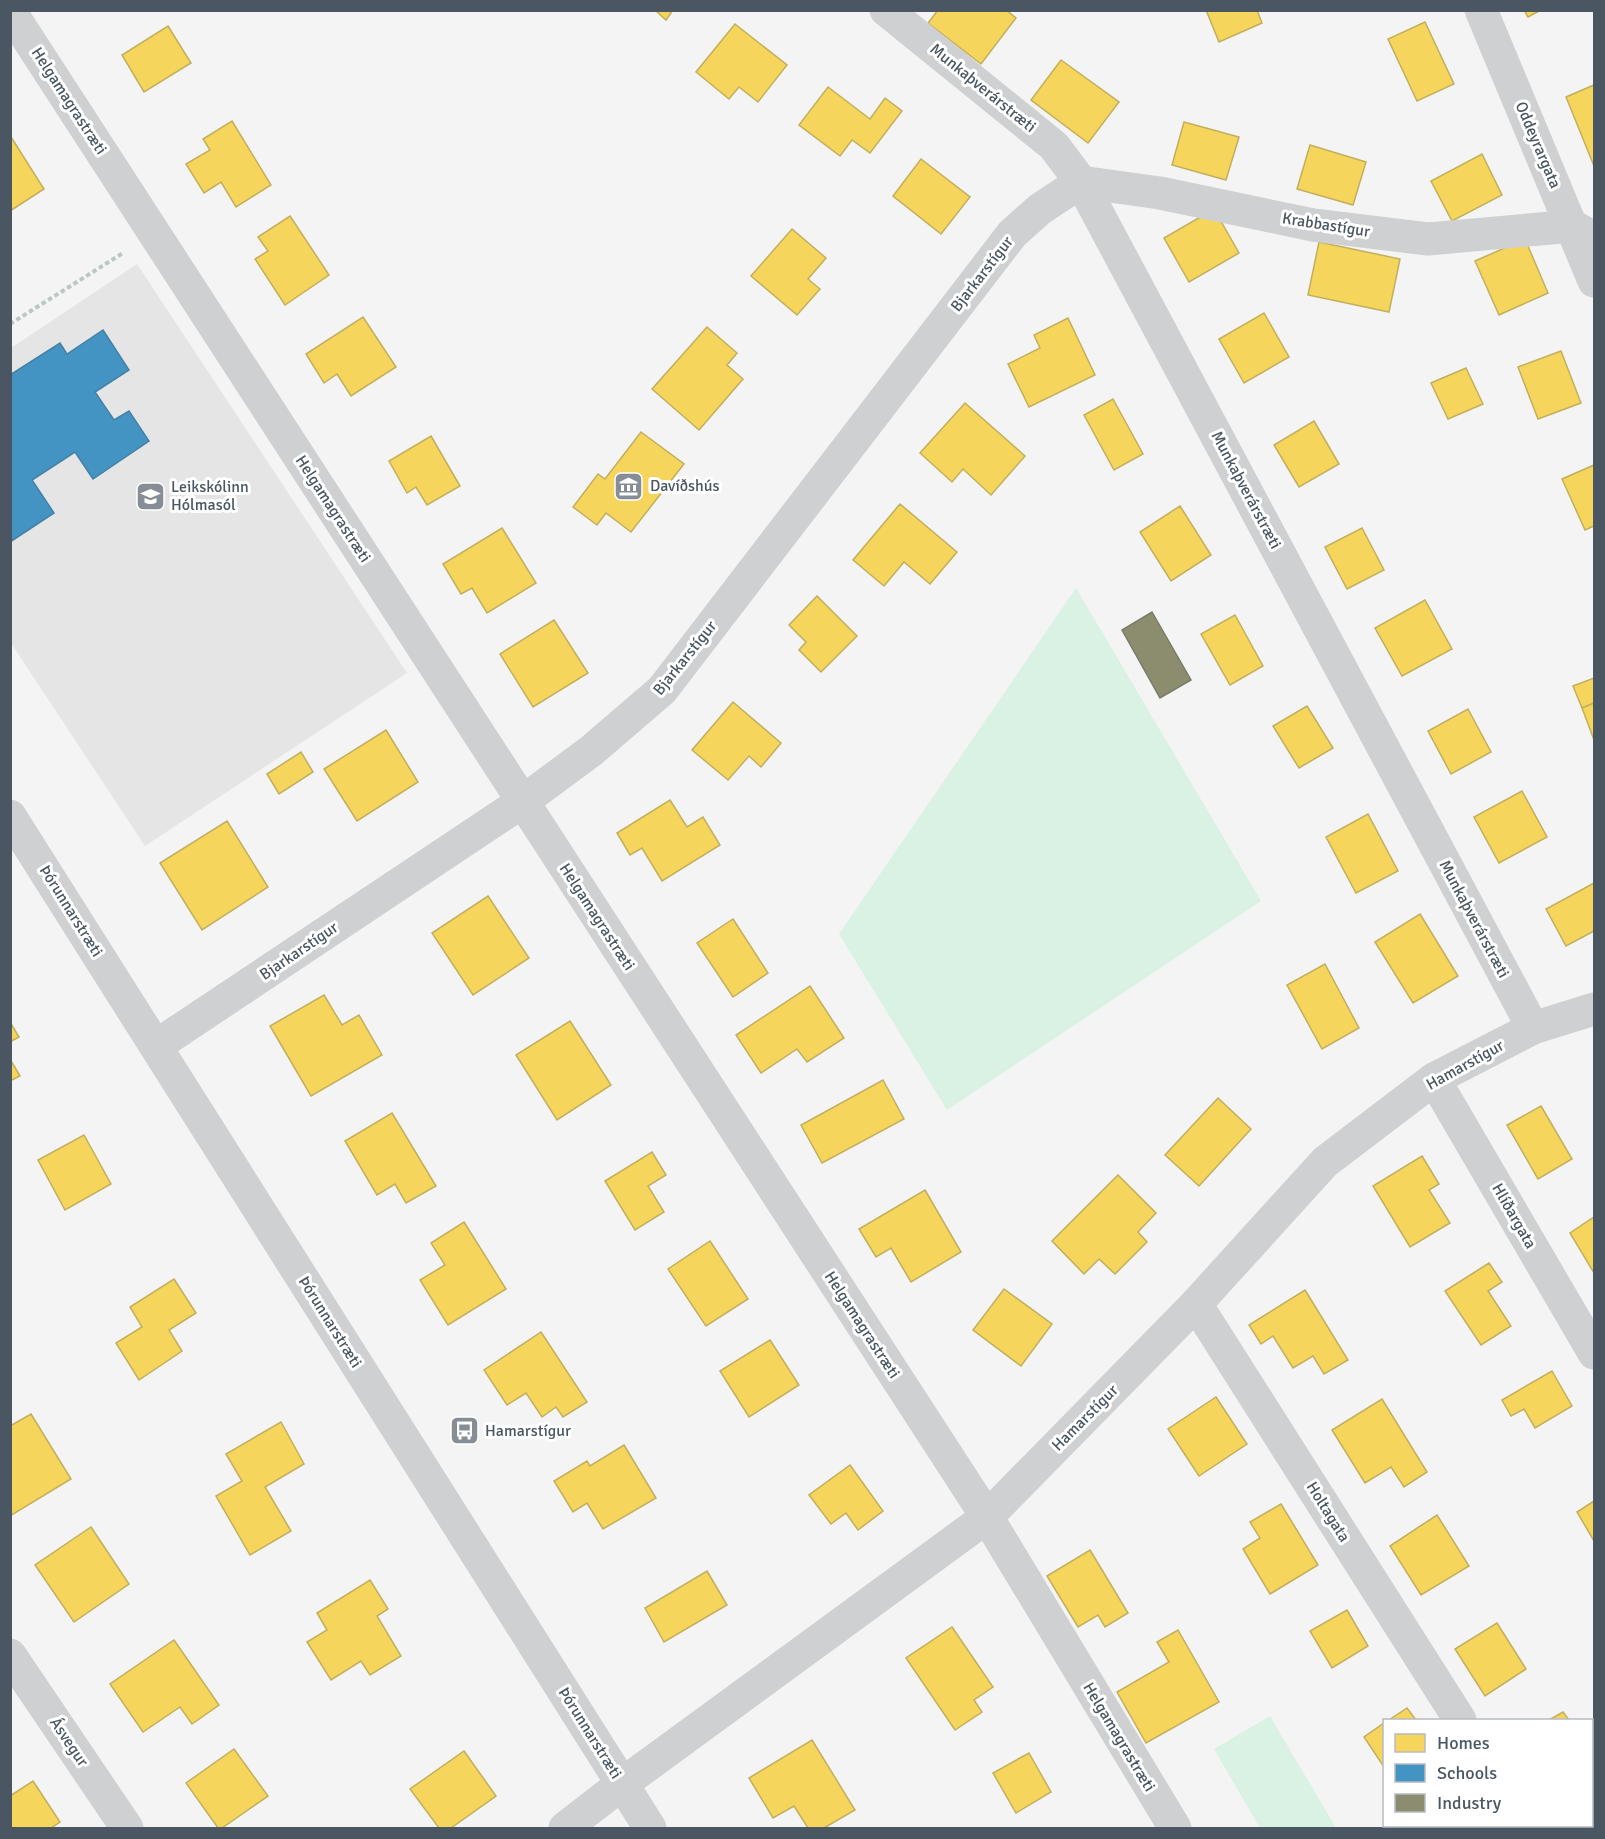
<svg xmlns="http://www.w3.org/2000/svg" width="1605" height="1839" viewBox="0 0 1605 1839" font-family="Signika,sans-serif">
<rect width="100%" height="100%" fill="#f4f4f4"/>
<polygon fill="#e6e5e6" points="137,264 407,673 145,846 11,643 11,348"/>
<g fill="#d9f2e3">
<polygon points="1076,588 1261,901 947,1110 839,934"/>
<polygon points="1270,1716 1336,1828 1260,1828 1214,1749"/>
</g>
<g fill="#f6d55c" stroke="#c2af5e" stroke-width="1.5">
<polygon points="655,10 673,10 666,20"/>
<polygon points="938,10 1006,10 1016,18 981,64 928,23"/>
<polygon points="1206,10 1257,10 1262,23 1219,42"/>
<polygon points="1524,10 1541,10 1528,17"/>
<polygon points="1425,22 1454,84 1417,101 1388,39"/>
<polygon points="735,24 787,65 758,102 739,87 729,99 696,72"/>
<polygon points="168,26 191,63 144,92 122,55"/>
<polygon points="1061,60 1119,102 1088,143 1031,100"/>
<polygon points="1594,85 1594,166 1566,97"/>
<polygon points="828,87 870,119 885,98 902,111 870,153 852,140 840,156 799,125"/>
<polygon points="232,121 271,185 236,207 221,182 204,193 186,164 210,150 203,139"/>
<polygon points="1184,122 1239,137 1226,180 1172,165"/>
<polygon points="11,137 44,189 10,211 10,138"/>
<polygon points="1310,145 1366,162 1353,205 1297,189"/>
<polygon points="1482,154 1502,195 1452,221 1431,181"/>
<polygon points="921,159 970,197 941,234 893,196"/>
<polygon points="1214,209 1239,253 1189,282 1164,238"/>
<polygon points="290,216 329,275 285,305 255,259 268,251 258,237"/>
<polygon points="792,229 826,258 808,279 820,289 797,315 751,276"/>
<polygon points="1525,239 1548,293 1499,315 1475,261"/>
<polygon points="1319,242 1400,259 1389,312 1308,295"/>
<polygon points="1264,313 1289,357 1244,383 1219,339"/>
<polygon points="363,317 396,367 351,396 337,374 324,383 306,354"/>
<polygon points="1068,318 1095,375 1029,407 1008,364 1040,348 1034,335"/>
<polygon points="707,327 737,353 727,365 743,379 699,430 652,389"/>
<polygon points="1561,351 1581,403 1538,419 1518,367"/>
<polygon points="1466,368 1483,404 1448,419 1431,383"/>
<polygon points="1113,399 1143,454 1114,470 1084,415"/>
<polygon points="965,403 1025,456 991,495 963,469 952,482 920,453"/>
<polygon points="1314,421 1339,464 1299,487 1274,445"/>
<polygon points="641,432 684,464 631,532 606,513 597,525 573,507 598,474 605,479"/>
<polygon points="431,436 460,486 427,505 416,487 407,493 389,461"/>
<polygon points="1594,465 1594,526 1585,530 1562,479"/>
<polygon points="900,504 957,552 930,584 904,562 884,586 853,560"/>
<polygon points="1180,506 1211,555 1171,581 1140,532"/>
<polygon points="502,528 536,583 487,613 472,588 461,594 443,564"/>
<polygon points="1362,528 1384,570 1347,589 1325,547"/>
<polygon points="817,596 857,636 821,672 799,650 806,642 789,625"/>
<polygon points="1425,600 1452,649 1402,676 1375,628"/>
<polygon points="1235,615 1263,666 1230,685 1201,634"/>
<polygon points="554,620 588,673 533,707 500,654"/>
<polygon points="1594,678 1594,703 1582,708 1573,686"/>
<polygon points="733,702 781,743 761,767 749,756 728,780 692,750"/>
<polygon points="1594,703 1594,740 1582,708"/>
<polygon points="1307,706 1333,748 1299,768 1273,726"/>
<polygon points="1468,709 1491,752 1451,774 1428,731"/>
<polygon points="386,730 418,782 357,821 324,769"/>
<polygon points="301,752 313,772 279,794 267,774"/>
<polygon points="1522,791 1547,837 1499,863 1474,817"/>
<polygon points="670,800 687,827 703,817 720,845 662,881 642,848 630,855 617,833"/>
<polygon points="1368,814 1398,871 1356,893 1326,837"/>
<polygon points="227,821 268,887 202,930 160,863"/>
<polygon points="1594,883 1594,931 1566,946 1546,909"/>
<polygon points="488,896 529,958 473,995 432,933"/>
<polygon points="1420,914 1458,976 1413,1003 1375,942"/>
<polygon points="733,919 768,973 733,997 697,943"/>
<polygon points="1325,964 1359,1028 1322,1049 1287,985"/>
<polygon points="810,986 844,1038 807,1062 797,1049 761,1073 736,1035"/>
<polygon points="324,995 342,1025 359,1015 382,1055 311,1096 270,1026"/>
<polygon points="570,1021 611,1085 557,1120 516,1055"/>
<polygon points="10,1022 19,1037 10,1042"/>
<polygon points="10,1059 20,1076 10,1081"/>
<polygon points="883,1080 904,1119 822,1163 801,1125"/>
<polygon points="1218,1098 1251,1129 1199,1186 1165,1155"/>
<polygon points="1541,1106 1572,1159 1538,1179 1507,1125"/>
<polygon points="392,1113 436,1186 406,1203 395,1184 377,1195 345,1141"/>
<polygon points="84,1135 111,1184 65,1210 38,1160"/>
<polygon points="652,1152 666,1175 648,1186 664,1212 635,1230 605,1181"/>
<polygon points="1422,1156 1439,1184 1429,1190 1450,1223 1410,1247 1373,1186"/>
<polygon points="1118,1175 1156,1213 1138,1232 1147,1242 1115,1274 1099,1259 1084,1274 1052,1241"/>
<polygon points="925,1190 961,1252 911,1282 891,1248 876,1257 859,1229"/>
<polygon points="1594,1217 1594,1273 1570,1233"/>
<polygon points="464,1222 506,1289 448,1325 420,1280 445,1265 431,1243"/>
<polygon points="710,1241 748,1299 706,1326 668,1269"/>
<polygon points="1489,1263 1502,1282 1488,1291 1511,1326 1481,1345 1445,1291"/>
<polygon points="174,1279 196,1313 169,1330 182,1351 139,1380 116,1343 142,1327 130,1307"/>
<polygon points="1004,1289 1052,1324 1021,1366 973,1330"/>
<polygon points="1305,1290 1348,1360 1324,1374 1313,1356 1293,1368 1273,1336 1261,1344 1249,1325"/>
<polygon points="541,1332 587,1402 563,1417 556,1407 542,1417 526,1393 507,1405 484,1370"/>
<polygon points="770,1340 799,1385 749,1417 720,1371"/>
<polygon points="1552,1371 1572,1406 1535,1428 1524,1409 1511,1416 1502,1400"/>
<polygon points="1216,1397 1247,1444 1199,1476 1168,1429"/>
<polygon points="1382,1399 1427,1472 1404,1487 1391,1467 1365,1483 1332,1430"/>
<polygon points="31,1414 71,1479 10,1516 10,1426"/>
<polygon points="281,1422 304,1464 265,1487 291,1531 250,1555 216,1496 242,1481 226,1454"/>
<polygon points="624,1445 656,1498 603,1529 587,1503 573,1512 554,1481 587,1461 590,1466"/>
<polygon points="850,1465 883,1511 858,1530 846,1513 831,1524 809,1495"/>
<polygon points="1594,1501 1594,1541 1577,1512"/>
<polygon points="1281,1504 1318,1565 1270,1594 1243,1549 1260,1538 1250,1522"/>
<polygon points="1437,1515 1469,1566 1421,1595 1390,1546"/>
<polygon points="91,1527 129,1584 74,1622 35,1565"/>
<polygon points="1090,1550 1128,1613 1105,1627 1098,1615 1078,1627 1047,1576"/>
<polygon points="707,1571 727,1605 664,1642 645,1608"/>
<polygon points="370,1580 388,1609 377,1616 401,1656 370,1675 361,1661 331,1680 307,1642 327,1630 317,1613"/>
<polygon points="1347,1610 1368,1646 1332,1668 1310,1631"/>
<polygon points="1497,1623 1526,1669 1485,1696 1455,1649"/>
<polygon points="952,1627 993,1687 974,1700 982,1712 955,1730 906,1658"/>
<polygon points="1178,1630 1219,1702 1146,1743 1117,1692 1169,1662 1157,1642"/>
<polygon points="174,1640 219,1705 192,1724 180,1707 143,1732 110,1684"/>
<polygon points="1407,1708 1416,1720 1389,1720"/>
<polygon points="1563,1712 1569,1720 1549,1720"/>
<polygon points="1384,1723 1384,1767 1364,1737"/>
<polygon points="812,1740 855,1810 824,1828 808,1828 794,1806 773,1818 749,1778"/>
<polygon points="234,1749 268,1796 222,1828 218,1828 186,1783"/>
<polygon points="464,1751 496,1796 451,1828 439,1828 410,1789"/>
<polygon points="1029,1753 1051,1792 1016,1813 993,1773"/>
<polygon points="33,1781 60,1822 51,1828 10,1828 10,1796"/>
<polygon points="1447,1826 1485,1826 1487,1828 1442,1828"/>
</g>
<polygon fill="#4393c3" stroke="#4581a6" stroke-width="1.5" points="103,330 129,370 95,392 114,420 129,411 149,441 93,479 75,452 32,480 54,513 10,542 10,375 60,343 67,354"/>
<polygon fill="#8c8c6e" stroke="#787c6a" stroke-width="1.5" points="1152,612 1191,680 1160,698 1122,630"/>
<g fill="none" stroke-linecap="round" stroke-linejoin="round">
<polyline stroke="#bcc7c4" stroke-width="4" stroke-dasharray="4.5 3" stroke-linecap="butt" points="10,324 123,253"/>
<g stroke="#ced0d2" stroke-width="33">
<polyline points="886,10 1054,146 1081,182 1533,1028"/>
<polyline points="1481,10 1594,281"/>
<polyline points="10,11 987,1517 1175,1828"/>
<polyline points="10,816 650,1828"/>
<polyline points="156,1046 522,802 591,751 662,690 1012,234 1040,209 1081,182 1160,193 1313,225 1428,239 1573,226 1594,238"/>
<polyline points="1434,1079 1594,1353"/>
<polyline points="1196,1304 1460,1720"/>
<polyline points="10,1655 127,1828"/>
<polyline points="1526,1826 1528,1828"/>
<polyline points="565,1828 622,1784 987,1517 1196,1304 1325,1162 1434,1079 1533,1028 1594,1009"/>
</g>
</g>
<defs>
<symbol id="museum-square" viewBox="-11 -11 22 22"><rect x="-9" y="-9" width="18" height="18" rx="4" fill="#868d94" stroke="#fff"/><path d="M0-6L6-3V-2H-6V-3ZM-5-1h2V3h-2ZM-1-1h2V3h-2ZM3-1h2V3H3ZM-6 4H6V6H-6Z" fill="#fff"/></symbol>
<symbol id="school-square" viewBox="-11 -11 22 22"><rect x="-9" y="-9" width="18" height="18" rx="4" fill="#868d94" stroke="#fff"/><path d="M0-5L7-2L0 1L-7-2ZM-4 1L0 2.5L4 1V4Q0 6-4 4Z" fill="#fff"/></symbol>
<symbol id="bus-square" viewBox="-11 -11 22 22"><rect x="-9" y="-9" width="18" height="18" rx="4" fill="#868d94" stroke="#fff"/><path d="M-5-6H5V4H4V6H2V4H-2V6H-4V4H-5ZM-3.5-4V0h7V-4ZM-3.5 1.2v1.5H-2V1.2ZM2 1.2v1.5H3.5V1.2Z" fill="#fff"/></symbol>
</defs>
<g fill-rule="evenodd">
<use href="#museum-square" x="612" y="470" width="33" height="33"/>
<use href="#school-square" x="134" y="480" width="33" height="33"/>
<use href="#bus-square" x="448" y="1414" width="33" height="33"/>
</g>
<g text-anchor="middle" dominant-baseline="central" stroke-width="6" stroke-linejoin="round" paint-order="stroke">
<g font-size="16" fill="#4a5661" stroke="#fff">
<text transform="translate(983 88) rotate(39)">Munkaþverárstræti</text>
<text transform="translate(69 101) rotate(57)">Helgamagrastræti</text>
<text transform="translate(1538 145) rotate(67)">Oddeyrargata</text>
<text transform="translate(1326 225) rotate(9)">Krabbastígur</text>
<text transform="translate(982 274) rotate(-52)">Bjarkarstígur</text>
<text transform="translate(1246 490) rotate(62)">Munkaþverárstræti</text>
<text transform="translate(333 509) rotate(57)">Helgamagrastræti</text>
<text transform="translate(685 658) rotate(-51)">Bjarkarstígur</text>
<text transform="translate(71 911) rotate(58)">Þórunnarstræti</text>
<text transform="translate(597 917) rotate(57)">Helgamagrastræti</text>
<text transform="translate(1474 919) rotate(62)">Munkaþverárstræti</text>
<text transform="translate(299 951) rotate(-34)">Bjarkarstígur</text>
<text transform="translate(1465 1065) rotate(-29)">Hamarstígur</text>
<text transform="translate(1514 1216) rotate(60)">Hlíðargata</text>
<text transform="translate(330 1322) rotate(58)">Þórunnarstræti</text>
<text transform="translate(862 1325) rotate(57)">Helgamagrastræti</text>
<text transform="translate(1085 1418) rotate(-45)">Hamarstígur</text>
<text transform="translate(1328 1512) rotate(58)">Holtagata</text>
<text transform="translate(590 1733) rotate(58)">Þórunnarstræti</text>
<text transform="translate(1119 1737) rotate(59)">Helgamagrastræti</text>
<text transform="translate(69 1742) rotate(56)">Ásvegur</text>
</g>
<g font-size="16" fill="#4a5661" stroke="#fff" text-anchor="start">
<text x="650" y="486">Davíðshús</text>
<text x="171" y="487">Leikskólinn<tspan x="171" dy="18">Hólmasól</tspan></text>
<text x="485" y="1431">Hamarstígur</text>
</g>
</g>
<rect width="1605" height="1839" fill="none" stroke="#4a5661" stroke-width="24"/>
<rect x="1383" y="1719" width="210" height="108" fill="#ffffff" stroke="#b7bbc0" stroke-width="1.5"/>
<rect x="1395" y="1734" width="30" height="18" fill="#f6d55c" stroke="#b7bbc0" stroke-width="1.5"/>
<text x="1437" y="1749" font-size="18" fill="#4a5661">Homes</text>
<rect x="1395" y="1764" width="30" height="18" fill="#4393c3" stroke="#b7bbc0" stroke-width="1.5"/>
<text x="1437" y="1779" font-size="18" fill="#4a5661">Schools</text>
<rect x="1395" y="1794" width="30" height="18" fill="#8c8c6e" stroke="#b7bbc0" stroke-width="1.5"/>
<text x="1437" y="1809" font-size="18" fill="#4a5661">Industry</text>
</svg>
